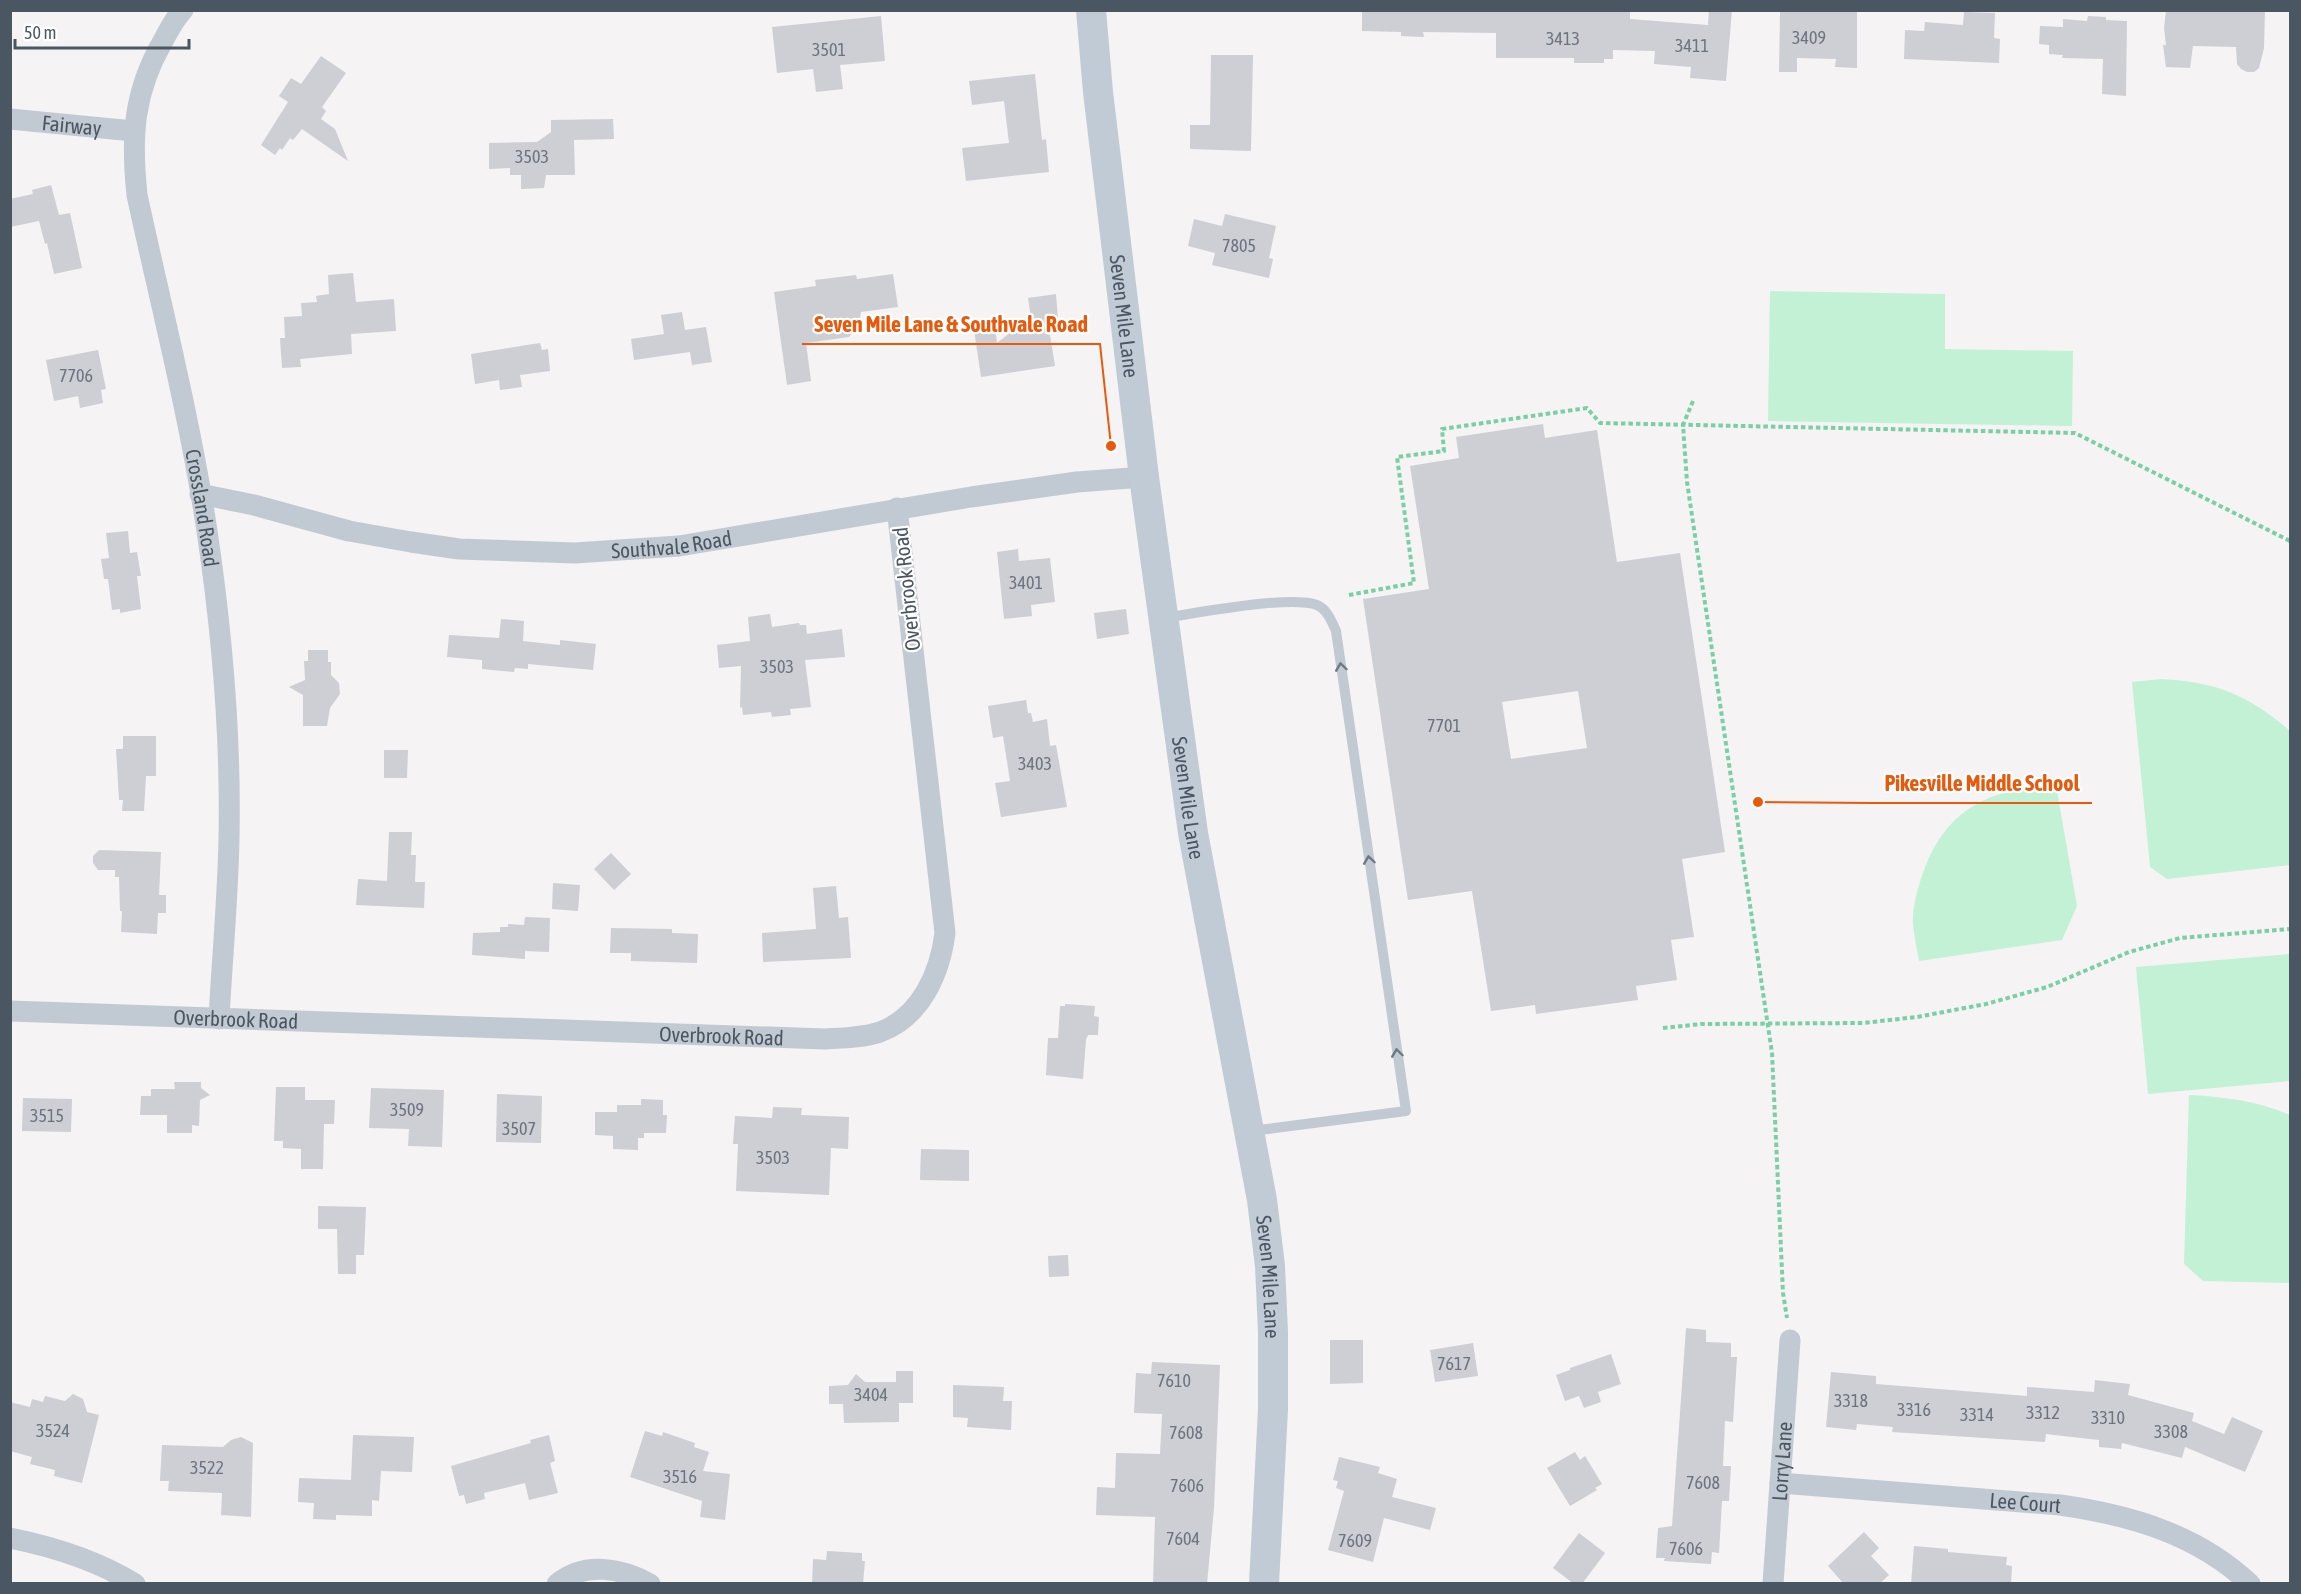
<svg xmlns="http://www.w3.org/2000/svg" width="2301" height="1594" viewBox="0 0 2301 1594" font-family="'Asap Condensed',sans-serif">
<rect width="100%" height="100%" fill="#f5f3f3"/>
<g fill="#c3f1d5">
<polygon points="1770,291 1945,294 1945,349 2073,351 2072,426 1768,421"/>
<path d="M2161,679C2217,682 2248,695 2290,731V865L2167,879L2150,867L2132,682Z"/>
<path d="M2056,785L2077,906L2062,940L1919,961C1917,949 1914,936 1913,924C1912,907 1918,887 1924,870C1948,806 1992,789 2056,785Z"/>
<polygon points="2290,954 2290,1081 2148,1094 2136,967"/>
<path d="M2189,1095C2225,1097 2257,1101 2290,1115V1283L2203,1281L2184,1264Z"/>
</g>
<g fill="#cdcfd5" fill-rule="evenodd">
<polygon points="1362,10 1630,10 1630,19 1708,25 1709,10 1732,10 1726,81 1690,78 1691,67 1654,64 1655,51 1613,50 1613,59 1604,59 1604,63 1574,63 1574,58 1496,58 1496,33 1423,32 1424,37 1401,36 1401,32 1362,31"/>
<polygon points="1805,10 1857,10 1857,68 1835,67 1836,59 1797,58 1797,72 1779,72 1780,12 1805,12"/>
<polygon points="2166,10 2265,10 2264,48 2259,68 2254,72 2247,72 2241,69 2237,64 2236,47 2193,46 2190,68 2166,67 2163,45 2166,45 2164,28"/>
<polygon points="1964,12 1995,13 1994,38 2000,39 1999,63 1904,59 1905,30 1924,31 1925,22 1963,25"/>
<polygon points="881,16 885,61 840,65 843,89 816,92 813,69 777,73 772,27"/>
<polygon points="2088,16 2106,17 2106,20 2127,21 2126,96 2102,94 2103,59 2062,58 2063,55 2049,54 2049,45 2039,44 2040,26 2063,27 2063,19 2087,21"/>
<polygon points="1211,55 1253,55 1251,151 1190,149 1190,125 1210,125"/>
<polygon points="321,56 346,73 322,107 326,111 321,119 335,129 348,161 302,129 293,140 290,138 282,150 280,148 275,155 261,145 288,102 279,96 291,78 301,84"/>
<polygon points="1035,74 1042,140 1046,139 1049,172 966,181 962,148 1009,143 1004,101 972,105 969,81"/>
<polygon points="613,119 614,139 574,140 575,175 546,175 544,188 521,189 521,175 510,175 510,168 489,169 489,143 537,142 551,132 551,120"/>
<polygon points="51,185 59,215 70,213 82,268 54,274 47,243 45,244 39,221 10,227 10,199 33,194 32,190"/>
<polygon points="1225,214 1276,226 1269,258 1273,259 1269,278 1212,265 1215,253 1188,246 1194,219 1222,226"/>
<polygon points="353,273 356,302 394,299 396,331 351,334 352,354 300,359 301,367 282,368 280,338 285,338 284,317 302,316 301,303 317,302 316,296 329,294 328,275"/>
<polygon points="893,274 898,307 861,312 859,324 849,337 806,343 811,381 787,385 774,292 816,286 815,280 856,275 857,279"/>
<polygon points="1056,294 1059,331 1043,333 1050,335 1055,366 981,377 974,330 995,326 997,343 1016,328 1033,331 1028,298"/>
<polygon points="682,312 685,330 706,327 712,362 692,365 690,352 634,360 631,339 664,334 661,315"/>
<polygon points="540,343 542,350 548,349 550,371 520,375 522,387 500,390 499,380 475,384 471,354"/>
<polygon points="98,350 106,389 101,390 103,403 80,408 78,396 54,401 46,360"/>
<path d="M1543,424L1545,438L1597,430L1617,562L1680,553L1725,852L1682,859L1694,937L1671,940L1677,980L1636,986L1638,1000L1536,1014L1535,1005L1491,1011L1472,891L1408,900L1363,599L1429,589L1410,466L1459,458L1456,437ZM1578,691L1587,748L1511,759L1502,702Z"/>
<polygon points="128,531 130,553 137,552 141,576 137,576 141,609 120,613 120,609 112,610 108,579 104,579 101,559 109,558 106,533"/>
<polygon points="1018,549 1019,561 1050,558 1055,602 1031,605 1032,616 1004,619 997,552"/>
<polygon points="1126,609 1129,634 1097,639 1094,613"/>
<polygon points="770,614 772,627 799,623 800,625 806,625 807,634 842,629 845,657 805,660 811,707 790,709 791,715 772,717 771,712 743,715 742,707 740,708 741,666 719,668 717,645 750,641 748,617"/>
<polygon points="501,619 524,621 523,641 560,645 560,640 596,644 593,670 528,664 528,669 515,668 514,672 482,669 482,660 447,657 449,635 499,638"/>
<polygon points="308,650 328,650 328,662 331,662 331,675 339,683 340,694 330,708 327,726 303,726 303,695 289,687 305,680 304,661 308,661"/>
<polygon points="1026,700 1028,713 1031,713 1033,722 1047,719 1050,746 1056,745 1067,807 1001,817 995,783 1010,781 1003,736 993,738 988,706"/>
<polygon points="123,736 156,736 156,776 146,776 144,811 122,811 123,800 119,800 116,749 123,749"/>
<polygon points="384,750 408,750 407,778 384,778"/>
<polygon points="389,832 412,832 411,855 416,855 415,882 425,882 424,908 356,905 358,879 387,881"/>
<polygon points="99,850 161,852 159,895 166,895 166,913 158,913 157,934 121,932 122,911 120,911 119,877 115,877 115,870 98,870 93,863 93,856"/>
<polygon points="611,853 631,874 614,890 594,869"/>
<polygon points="553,883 580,885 578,911 552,909"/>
<polygon points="836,886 839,918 848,917 851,958 763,962 762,933 816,929 813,888"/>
<polygon points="525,917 550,918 549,952 525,951 525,959 472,955 473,933 500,932 500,927 508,927 508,924 524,925"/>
<polygon points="611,928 672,929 672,933 698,934 697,963 631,961 631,953 610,953"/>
<polygon points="1065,1004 1095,1006 1094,1016 1099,1017 1098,1035 1088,1035 1086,1040 1083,1079 1046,1075 1048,1038 1058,1038 1060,1006 1065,1006"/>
<polygon points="174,1082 201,1082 201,1088 210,1095 200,1100 199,1126 192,1125 192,1133 167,1133 167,1115 140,1115 141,1096 151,1096 151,1089 175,1089"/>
<polygon points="276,1087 305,1087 305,1100 335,1100 334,1124 324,1124 323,1169 301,1169 301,1149 283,1148 283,1141 274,1141"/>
<polygon points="371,1088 444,1090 442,1147 408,1146 409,1129 369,1128"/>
<polygon points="497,1094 542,1096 541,1143 496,1142"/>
<polygon points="23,1098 72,1099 71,1132 22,1131"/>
<polygon points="641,1099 663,1100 663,1115 667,1115 666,1133 644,1133 644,1138 638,1138 638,1150 613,1149 613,1136 595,1135 595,1112 617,1112 617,1105 641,1105"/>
<polygon points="773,1107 802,1108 801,1115 849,1117 848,1149 831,1148 829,1195 736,1191 738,1144 733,1144 735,1116 772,1118"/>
<polygon points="921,1149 969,1150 969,1181 920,1180"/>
<polygon points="318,1206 366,1207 364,1255 356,1255 356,1274 338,1274 337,1229 318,1229"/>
<polygon points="1068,1255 1069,1276 1049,1277 1048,1256"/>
<polygon points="1686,1328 1706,1330 1706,1342 1731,1343 1731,1357 1737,1357 1733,1422 1725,1421 1723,1466 1731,1466 1729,1501 1722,1501 1719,1553 1712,1552 1711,1564 1664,1561 1665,1558 1656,1558 1658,1528 1672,1526"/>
<polygon points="1330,1340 1363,1340 1363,1383 1330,1384"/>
<polygon points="1473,1343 1478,1376 1435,1382 1430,1350"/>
<polygon points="1611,1354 1621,1384 1598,1392 1601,1402 1584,1408 1579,1396 1565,1401 1556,1375 1570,1370 1570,1368"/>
<polygon points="1152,1362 1220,1365 1214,1508 1207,1584 1153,1584 1155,1517 1096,1515 1097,1487 1115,1488 1116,1453 1160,1454 1162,1414 1134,1413 1136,1373 1151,1374"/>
<polygon points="896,1371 913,1371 913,1403 899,1403 899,1422 844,1423 843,1404 829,1404 829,1386 848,1385 856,1374 865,1382 896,1382"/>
<polygon points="1831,1372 1876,1376 1876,1384 2027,1396 2027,1387 2094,1392 2095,1380 2130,1384 2128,1395 2194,1413 2192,1421 2224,1434 2232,1417 2263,1431 2245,1472 2185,1447 2182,1458 2122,1443 2121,1449 2099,1447 2099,1440 2072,1437 2046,1434 2045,1442 1892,1432 1893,1427 1857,1424 1856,1430 1826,1427"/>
<polygon points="953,1385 1004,1387 1003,1401 1012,1401 1011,1430 967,1427 968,1418 953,1417"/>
<polygon points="73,1394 83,1399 87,1412 99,1415 82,1483 54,1476 55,1470 30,1464 32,1457 10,1451 10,1402 30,1407 32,1399 43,1402 45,1396 65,1401"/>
<polygon points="645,1431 662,1436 663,1432 695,1443 694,1447 709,1452 703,1471 730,1474 725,1520 700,1517 702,1501 630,1477"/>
<polygon points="353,1435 414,1437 412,1472 381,1471 379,1501 372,1500 372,1516 336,1515 336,1520 313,1519 314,1503 298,1502 299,1478 351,1480"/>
<polygon points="549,1435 555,1461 550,1463 558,1493 529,1500 525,1483 484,1493 485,1499 466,1504 464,1495 459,1496 451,1466 531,1443 530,1440"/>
<polygon points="241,1437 253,1443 251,1517 221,1515 222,1493 168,1491 169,1481 160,1481 162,1445 223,1447 231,1440"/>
<polygon points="1575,1452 1580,1460 1585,1456 1602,1484 1595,1488 1597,1490 1570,1506 1547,1468"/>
<polygon points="1339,1457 1380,1467 1378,1473 1397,1479 1392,1497 1436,1508 1430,1530 1384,1518 1373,1562 1328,1550 1344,1491 1336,1488 1338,1481 1333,1480"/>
<polygon points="1864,1532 1879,1548 1871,1556 1889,1575 1879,1584 1844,1584 1828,1566"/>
<polygon points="1579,1533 1605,1553 1582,1584 1574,1584 1553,1568"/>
<polygon points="1914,1546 1948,1549 1948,1552 2007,1557 2006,1565 2012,1566 2011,1584 1911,1584"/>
<polygon points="827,1551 862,1553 862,1561 865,1561 863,1584 812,1584 813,1559 826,1560"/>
</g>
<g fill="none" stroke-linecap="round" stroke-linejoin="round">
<g stroke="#7ad0a6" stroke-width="4" stroke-dasharray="4.5 3" stroke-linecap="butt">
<polyline points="1693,401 1683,425 1687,482 1772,1053 1783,1293 1787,1318"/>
<polyline points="1349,595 1414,583 1397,457 1444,451 1442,429 1587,408 1600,423 2075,433 2290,541"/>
<polyline points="1663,1028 1701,1024 1863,1023 1917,1017 1986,1004 2047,987 2129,952 2180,938 2290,929"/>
</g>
<path stroke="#c1cad2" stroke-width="10" d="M1164,618C1198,613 1289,595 1317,605C1327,609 1332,622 1336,631L1406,1111L1252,1131"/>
<g stroke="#c1cad2" stroke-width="21">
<path id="s1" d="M183,10C174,19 169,30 163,41C133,93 131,137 137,195C161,306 190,418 207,531C222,632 231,736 229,838C228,898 222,959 219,1019"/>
<path id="s2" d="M10,119L133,131"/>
<path id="s3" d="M200,494L254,505L349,531L411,542L459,549L575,553L679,546L971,497L1077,482L1144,477"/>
<path id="s4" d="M10,1011L825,1039C843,1038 862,1038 880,1032C921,1017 940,973 945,933L897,508"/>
<path id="s5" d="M1780,1483L2060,1505C2130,1515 2197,1534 2250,1584"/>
<path d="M10,1538C54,1547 97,1560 135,1584"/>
<path d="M557,1584C584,1561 622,1568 650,1584"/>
<path id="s6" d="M1773,1584L1790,1340"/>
</g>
<path stroke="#c1cbd6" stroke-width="30" id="s7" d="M1091,10L1098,92L1144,477L1193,833L1262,1200L1270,1266L1273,1332V1409L1264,1584"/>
</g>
<defs><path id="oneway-chevron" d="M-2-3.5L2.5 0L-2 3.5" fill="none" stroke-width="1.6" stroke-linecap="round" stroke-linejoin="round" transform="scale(1.5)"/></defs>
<g stroke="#6e7983">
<use href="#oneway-chevron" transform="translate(1341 667) rotate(-98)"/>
<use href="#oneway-chevron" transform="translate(1369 860) rotate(-98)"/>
<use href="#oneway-chevron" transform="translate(1397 1053) rotate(-98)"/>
</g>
<g text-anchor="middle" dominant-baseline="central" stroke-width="4.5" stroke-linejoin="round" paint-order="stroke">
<g font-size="18" fill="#6b747e">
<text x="1809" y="37">3409</text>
<text x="1563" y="38">3413</text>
<text x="1692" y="45">3411</text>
<text x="829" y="49">3501</text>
<text x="532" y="156">3503</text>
<text x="1239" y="245">7805</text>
<text x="76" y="375">7706</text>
<text x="1026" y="582">3401</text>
<text x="777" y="666">3503</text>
<text x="1444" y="725">7701</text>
<text x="1035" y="763">3403</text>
<text x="407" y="1109">3509</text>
<text x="47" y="1115">3515</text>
<text x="519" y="1128">3507</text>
<text x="773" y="1157">3503</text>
<text x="1454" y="1363">7617</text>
<text x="1174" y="1380">7610</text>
<text x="871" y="1394">3404</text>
<text x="1851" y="1400">3318</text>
<text x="1914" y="1409">3316</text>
<text x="2043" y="1412">3312</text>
<text x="1977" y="1414">3314</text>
<text x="2108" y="1417">3310</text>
<text x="53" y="1430">3524</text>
<text x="2171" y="1431">3308</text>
<text x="1186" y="1432">7608</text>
<text x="207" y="1467">3522</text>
<text x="680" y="1476">3516</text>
<text x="1703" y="1482">7608</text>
<text x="1187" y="1485">7606</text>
<text x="1183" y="1538">7604</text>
<text x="1355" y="1540">7609</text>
<text x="1686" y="1548">7606</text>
</g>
<g font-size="21" fill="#4a5661" stroke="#fff">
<text stroke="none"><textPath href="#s2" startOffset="62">Fairway</textPath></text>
<text stroke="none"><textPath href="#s7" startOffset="308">Seven Mile Lane</textPath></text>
<text stroke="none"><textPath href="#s1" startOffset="516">Crossland Road</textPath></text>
<text stroke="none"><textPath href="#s3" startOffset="478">Southvale Road</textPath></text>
<text transform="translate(906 589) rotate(-96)">Overbrook Road</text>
<text stroke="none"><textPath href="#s7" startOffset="794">Seven Mile Lane</textPath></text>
<text stroke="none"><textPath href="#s4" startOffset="226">Overbrook Road</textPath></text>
<text stroke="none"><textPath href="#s4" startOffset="712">Overbrook Road</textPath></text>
<text stroke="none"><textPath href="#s7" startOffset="1280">Seven Mile Lane</textPath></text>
<text stroke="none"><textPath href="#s6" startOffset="123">Lorry Lane</textPath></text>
<text stroke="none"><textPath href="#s5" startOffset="246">Lee Court</textPath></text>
</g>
</g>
<path fill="none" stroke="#e8590c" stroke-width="2" d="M1111 446L1100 344H802M1758 802L1873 803H2092"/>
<g fill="#e8590c" stroke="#fff" stroke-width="2">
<circle cx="1111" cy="446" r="6"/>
<circle cx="1758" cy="802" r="6"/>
</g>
<g font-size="22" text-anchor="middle" font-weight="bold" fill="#e8590c" stroke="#fff" stroke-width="4.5" stroke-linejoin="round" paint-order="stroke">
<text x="951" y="332">Seven Mile Lane &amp; Southvale Road</text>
<text x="1982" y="791">Pikesville Middle School</text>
</g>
<rect width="2301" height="1594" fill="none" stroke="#4a5661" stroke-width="24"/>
<path d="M15 39v9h174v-9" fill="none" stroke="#4a5661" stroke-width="3"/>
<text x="24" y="39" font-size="18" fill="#4a5661" stroke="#ffffff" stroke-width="4.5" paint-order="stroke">50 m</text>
</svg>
